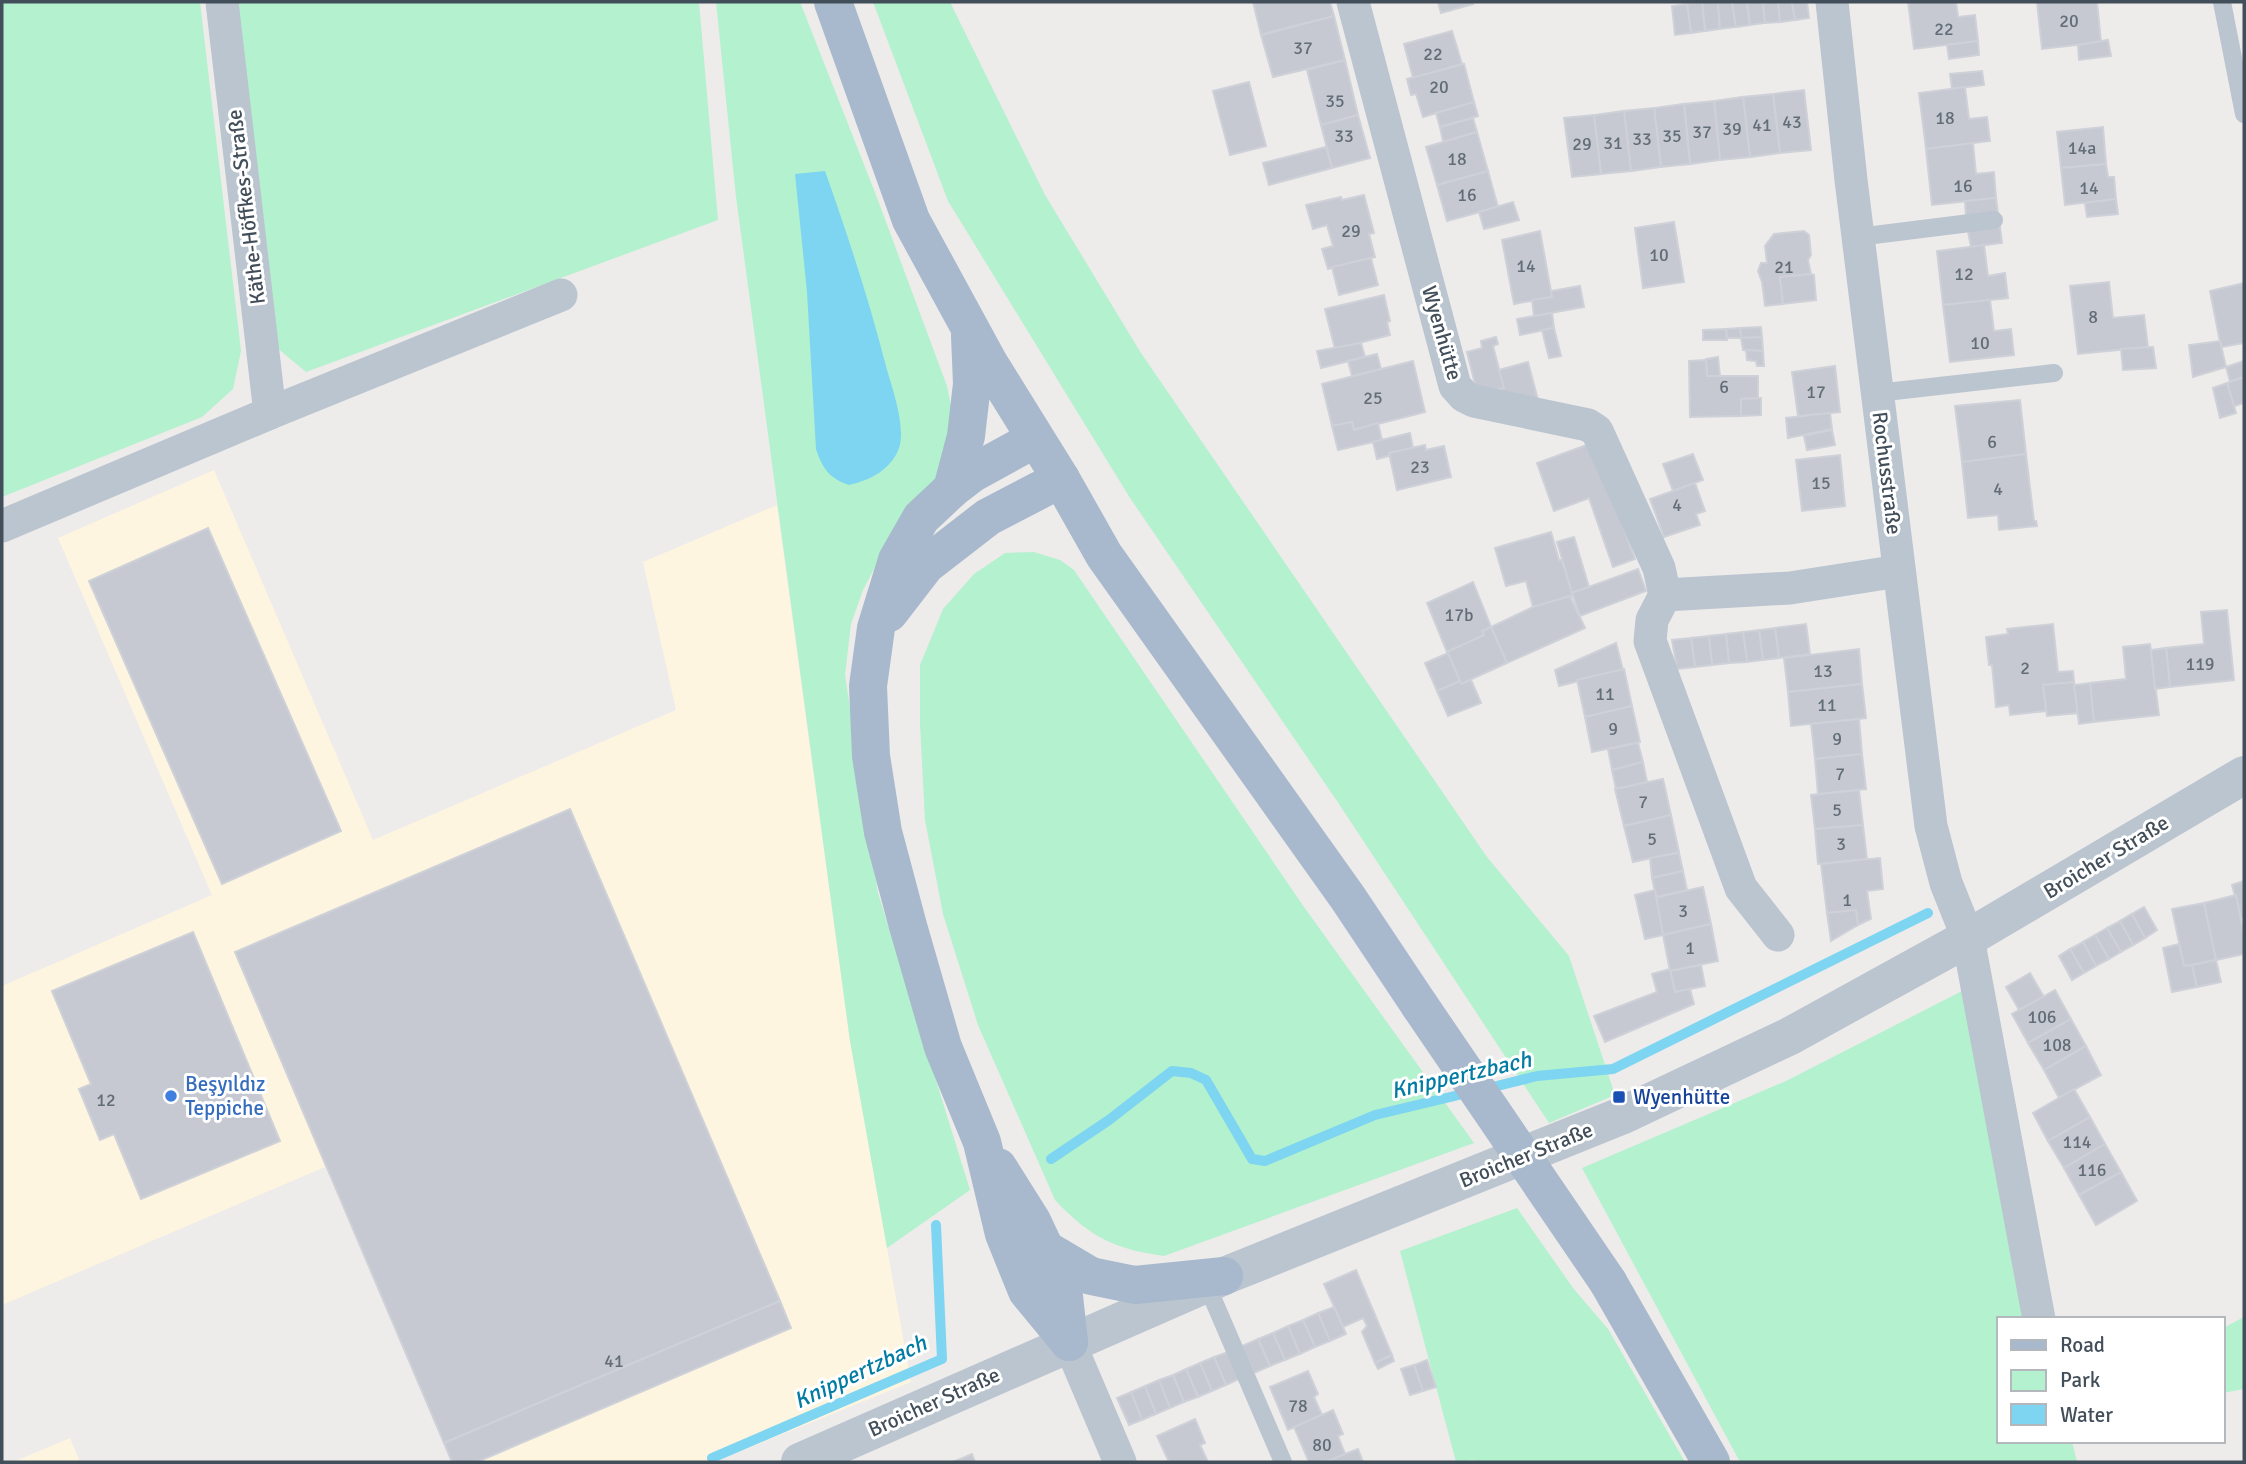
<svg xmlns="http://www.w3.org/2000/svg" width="2246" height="1464" viewBox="0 0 2246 1464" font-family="Signika,sans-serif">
<rect width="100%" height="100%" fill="#eeebeb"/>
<g fill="#fdf5e0">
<polygon points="214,470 373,840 676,710 643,562 777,505 850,1041 911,1382 714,1462 452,1462 325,1167 2,1305 2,986 212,895 58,538"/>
<polygon points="70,1438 80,1462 13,1462"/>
</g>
<g fill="#b4f1ce">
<polygon points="2,2 200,2 241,351 233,389 202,417 2,497"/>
<polygon points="238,2 699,2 718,220 306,372 276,347"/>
<polygon points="716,2 800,2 876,195 947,386 953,416 941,479 882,554 863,590 851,624 845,675 878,893 970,1190 887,1248 850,1041 736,197"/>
<polygon points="873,2 950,2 1045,195 1141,353 1487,857 1569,956 1615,1095 1549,1123 1339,804 1130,498 948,201"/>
<path d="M1034,552L1060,560L1074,570L1304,907L1474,1143L1164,1256C1114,1249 1090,1237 1055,1200L978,1025L943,914L925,820L920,724V665L943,609L974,574L1005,553Z"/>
<polygon points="1962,991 2037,1319 1999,1319 1999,1441 2072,1441 2077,1462 1740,1462 1582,1168 1786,1081"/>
<polygon points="1517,1208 1573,1288 1608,1329 1685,1462 1476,1462 1475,1460 1456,1462 1400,1251"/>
<polygon points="2244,1317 2244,1389 2223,1393 2223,1328"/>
</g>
<path fill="#7ed5f1" d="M825,171C848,236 870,303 887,370C893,390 906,428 899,448C891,470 870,480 849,485C830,479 822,468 816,449L807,292L795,174Z"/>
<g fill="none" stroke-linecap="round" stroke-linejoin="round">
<g stroke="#7ed5f1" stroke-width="10">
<polyline points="1485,1089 1537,1076 1613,1069 1928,913"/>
<polyline points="1051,1159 1109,1120 1172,1071 1191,1073 1206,1080 1252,1159 1265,1161 1375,1115 1467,1093"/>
<polyline points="712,1458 942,1359 936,1225"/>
</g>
</g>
<g fill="#c6c9d2" stroke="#ced1d8" stroke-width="2">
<polygon points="1253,2 1330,2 1334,16 1261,35"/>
<polygon points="1438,2 1472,2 1473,4 1441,13"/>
<polygon points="1702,2 1718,2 1720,29 1705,31"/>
<polygon points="1702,2 1705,31 1691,33 1687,4"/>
<polygon points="1718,2 1732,2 1736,27 1720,29"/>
<polygon points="1732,2 1747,2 1750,25 1736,27"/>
<polygon points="1747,2 1763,2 1765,23 1750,25"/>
<polygon points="1763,2 1778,2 1780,22 1765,23"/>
<polygon points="1778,2 1792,2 1795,20 1780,22"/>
<polygon points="1792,2 1807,2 1809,18 1795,20"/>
<polygon points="1908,2 1956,2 1958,17 1975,15 1978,41 1914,49"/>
<polygon points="2037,2 2097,2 2101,42 2042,49"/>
<polygon points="1687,4 1691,33 1675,35 1672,6"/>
<polygon points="1334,16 1345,60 1273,77 1261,35"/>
<polygon points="1452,31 1462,64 1413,78 1404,44"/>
<polygon points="2108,40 2111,56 2079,60 2078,45"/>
<polygon points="1978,41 1979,55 1949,59 1947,45"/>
<polygon points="1345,60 1358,115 1321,125 1307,70"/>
<polygon points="1464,64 1474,102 1423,117 1416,94 1411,95 1407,79"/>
<polygon points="1982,71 1984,85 1952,89 1950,74"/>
<polygon points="1249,82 1266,146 1230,155 1213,91"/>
<polygon points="1965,87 1969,119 1987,117 1990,141 1926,149 1919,93"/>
<polygon points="1804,90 1811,150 1780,153 1773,94"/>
<polygon points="1773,94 1780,153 1750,157 1743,97"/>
<polygon points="1743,97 1750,157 1720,160 1714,101"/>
<polygon points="1714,101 1720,160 1690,164 1684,104"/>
<polygon points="1474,102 1478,116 1440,127 1436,113"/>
<polygon points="1684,104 1690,164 1661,167 1654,108"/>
<polygon points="1654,108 1661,167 1631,171 1624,111"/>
<polygon points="1624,111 1631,171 1601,174 1594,115"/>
<polygon points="1358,115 1370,158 1332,168 1321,125"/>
<polygon points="1594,115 1601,174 1572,177 1564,118"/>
<polygon points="1473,118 1477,132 1443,142 1440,127"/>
<polygon points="2103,127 2106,164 2061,168 2057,132"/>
<polygon points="1477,132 1488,171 1437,185 1426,147"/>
<polygon points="1973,143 1976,174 1994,172 1996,198 1932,205 1926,149"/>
<polygon points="1326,147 1332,168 1269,185 1263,163"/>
<polygon points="2106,164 2108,177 2114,177 2116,199 2065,205 2061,168"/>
<polygon points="1488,171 1498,207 1447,221 1437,185"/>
<polygon points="1364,195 1374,233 1369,234 1375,257 1328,269 1322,249 1333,246 1327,225 1313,229 1306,205 1341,197 1342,200"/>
<polygon points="1996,198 1998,213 1966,216 1965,201"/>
<polygon points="2116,199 2118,214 2087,217 2085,203"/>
<polygon points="1513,202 1519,220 1484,229 1479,212"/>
<polygon points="1674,222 1684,282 1643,288 1635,228"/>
<polygon points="2000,227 2002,243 1971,247 1968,231"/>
<polygon points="1540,231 1552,297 1514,304 1502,240"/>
<polygon points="1804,231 1809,235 1811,255 1808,260 1811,274 1780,277 1783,304 1765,306 1762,282 1758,271 1761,263 1767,263 1765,246 1774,234"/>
<polygon points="1984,245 1988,276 2005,273 2008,298 1943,305 1937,251"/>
<polygon points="1371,258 1378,285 1339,295 1332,267"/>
<polygon points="1811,274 1814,275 1816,300 1783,304 1780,277"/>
<polygon points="2109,282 2113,318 2144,315 2148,347 2078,354 2070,286"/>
<polygon points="2244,283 2244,343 2221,347 2210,291"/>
<polygon points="1580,286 1584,307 1534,316 1532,300 1552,297 1551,291"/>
<polygon points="1384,295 1390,321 1387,322 1390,335 1335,349 1325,309"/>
<polygon points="1990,300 1994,331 2011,329 2014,355 1950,362 1943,305"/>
<polygon points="1552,313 1554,328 1520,335 1517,319"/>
<polygon points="1761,327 1762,337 1741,338 1740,328"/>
<polygon points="1554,328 1561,356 1549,358 1542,330"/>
<polygon points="1740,328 1741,338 1727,338 1726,329"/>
<polygon points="1726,329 1727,340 1703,340 1703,330"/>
<polygon points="1496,337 1498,344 1493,346 1504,388 1480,394 1477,392 1467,352 1482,348 1481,341"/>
<polygon points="1762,337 1763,351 1743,350 1741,338"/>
<polygon points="2220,341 2226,367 2193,377 2189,345"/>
<polygon points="1361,343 1365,357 1321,368 1317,351"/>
<polygon points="2153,347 2156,368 2123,370 2121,349"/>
<polygon points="1746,350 1763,351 1764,366 1757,366 1756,361 1747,360"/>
<polygon points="1377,354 1381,369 1352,376 1348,361"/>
<polygon points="1718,357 1720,376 1707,376 1706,359"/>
<polygon points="1706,360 1707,376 1758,376 1758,398 1741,399 1741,416 1690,417 1689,361"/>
<polygon points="1413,361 1425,412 1354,430 1352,422 1332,426 1322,384"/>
<polygon points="2244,361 2244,377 2230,381 2226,367"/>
<polygon points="1528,362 1538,400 1493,391 1504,388 1499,370"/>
<polygon points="1835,366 1840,412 1798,416 1792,372"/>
<polygon points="2244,377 2244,403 2234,406 2227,383"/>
<polygon points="2227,383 2236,413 2220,418 2213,388"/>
<polygon points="1761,398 1761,415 1741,416 1741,399"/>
<polygon points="2020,400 2026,454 1962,462 1955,406"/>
<polygon points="1830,413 1832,429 1788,438 1786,418"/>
<polygon points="1352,422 1354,430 1378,423 1382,440 1338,450 1332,426"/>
<polygon points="1832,430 1835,445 1807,450 1804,436"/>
<polygon points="1410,433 1413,448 1389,453 1389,456 1377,459 1373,442"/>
<polygon points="1592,443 1635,559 1613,567 1589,498 1554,511 1537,463"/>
<polygon points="1425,445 1426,450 1444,446 1451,477 1397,490 1389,453"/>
<polygon points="1693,454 1703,480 1673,491 1663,464"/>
<polygon points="2026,454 2034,521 2036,521 2037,526 1999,530 1998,515 1968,518 1962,462"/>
<polygon points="1840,455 1845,506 1802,511 1796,460"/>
<polygon points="1695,483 1705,511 1696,514 1700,525 1664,537 1650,499"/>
<polygon points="208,528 341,831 222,884 89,581"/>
<polygon points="1551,532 1559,560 1562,560 1573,596 1533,607 1526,581 1506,586 1495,548"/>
<polygon points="1574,537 1589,587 1572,593 1557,542"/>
<polygon points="1638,569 1646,591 1580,616 1572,593"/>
<polygon points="1473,582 1491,627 1482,631 1484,635 1447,652 1427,603"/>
<polygon points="1570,596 1585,628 1507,663 1491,627 1533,607"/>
<polygon points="2227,610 2234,680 2170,687 2166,648 2204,644 2201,612"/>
<polygon points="1806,624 1810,654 1779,658 1775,628"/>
<polygon points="2053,624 2058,672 2073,671 2074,682 2043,685 2046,711 2010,715 2009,705 1996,707 1992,665 1989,665 1986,637 2008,634 2007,629"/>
<polygon points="1491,627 1507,663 1461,684 1447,652 1484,635 1482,631"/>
<polygon points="1775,628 1779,658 1763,660 1759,630"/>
<polygon points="1759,630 1763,660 1747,662 1743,632"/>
<polygon points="1743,632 1747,662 1729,663 1726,634"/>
<polygon points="1726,634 1729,663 1712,665 1709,636"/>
<polygon points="1709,636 1712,665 1695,667 1691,638"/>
<polygon points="1691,638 1695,667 1677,669 1672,640"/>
<polygon points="1616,643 1623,670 1559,686 1555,670"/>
<polygon points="2150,644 2159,715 2094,722 2090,683 2126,679 2123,647"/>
<polygon points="2166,648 2170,687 2155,689 2151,650"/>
<polygon points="1859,649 1862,684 1788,692 1784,658"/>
<polygon points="1448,653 1460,681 1437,691 1425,663"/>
<polygon points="1624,669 1632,706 1585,717 1577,680"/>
<polygon points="1471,680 1481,703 1448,716 1437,691 1460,681 1461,684"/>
<polygon points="2074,682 2078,713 2047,716 2043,685"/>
<polygon points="2090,683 2094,722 2079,724 2074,685"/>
<polygon points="1862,684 1866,718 1791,726 1788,692"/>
<polygon points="1632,706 1640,742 1592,752 1585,717"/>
<polygon points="1859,719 1862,754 1815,759 1811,724"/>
<polygon points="1638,743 1643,762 1612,770 1608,749"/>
<polygon points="1862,754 1866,789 1818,794 1815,759"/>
<polygon points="1643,762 1647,782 1616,789 1612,770"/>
<polygon points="1663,779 1671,815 1624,826 1615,789"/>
<polygon points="1859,790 1863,825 1815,829 1811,795"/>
<polygon points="570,809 780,1301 444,1443 235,952"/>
<polygon points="1671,815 1679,852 1633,862 1624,826"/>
<polygon points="1863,825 1867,859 1818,864 1815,829"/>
<polygon points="1679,853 1683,871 1652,878 1650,858"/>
<polygon points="1880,858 1883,889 1867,891 1871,919 1858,925 1856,910 1827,913 1821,864"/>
<polygon points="1683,871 1687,890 1656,897 1652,878"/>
<polygon points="2244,881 2244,917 2241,918 2232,885"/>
<polygon points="1703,887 1711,924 1663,935 1654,898"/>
<polygon points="1655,890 1663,935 1645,939 1635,895"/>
<polygon points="2236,895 2244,935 2244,954 2216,960 2204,903"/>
<polygon points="2204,903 2216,960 2184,966 2172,909"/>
<polygon points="2144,907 2157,930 2145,938 2132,914"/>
<polygon points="1856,910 1858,925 1831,941 1827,913"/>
<polygon points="2132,914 2145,938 2133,945 2120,921"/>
<polygon points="2120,921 2133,945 2121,952 2107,928"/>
<polygon points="1711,924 1718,961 1670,971 1663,935"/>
<polygon points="2107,928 2121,952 2109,959 2095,935"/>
<polygon points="193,932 280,1141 141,1199 114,1134 100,1140 79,1089 91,1084 52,991"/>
<polygon points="2095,935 2109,959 2096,966 2083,942"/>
<polygon points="2083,942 2096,966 2084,973 2070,949"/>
<polygon points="2179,944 2184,966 2192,965 2197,987 2172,992 2163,948"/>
<polygon points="2070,949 2084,973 2072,980 2059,956"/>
<polygon points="2216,960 2221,982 2197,987 2192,965"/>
<polygon points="1701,965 1705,986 1675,992 1670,971"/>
<polygon points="1670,969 1675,992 1690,989 1694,1004 1605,1042 1594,1016 1657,992 1652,974"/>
<polygon points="2030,973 2044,997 2019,1010 2006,987"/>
<polygon points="2055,990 2071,1019 2028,1043 2012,1014"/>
<polygon points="2071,1019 2086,1046 2044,1070 2028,1043"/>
<polygon points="2086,1046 2101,1075 2059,1098 2044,1070"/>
<polygon points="2074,1089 2090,1117 2048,1141 2033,1113"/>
<polygon points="2090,1117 2105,1144 2064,1168 2048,1141"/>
<polygon points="2105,1144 2121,1172 2079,1195 2064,1168"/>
<polygon points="2121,1172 2137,1201 2096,1225 2079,1195"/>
<polygon points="1356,1270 1392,1355 1375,1363 1362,1332 1367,1326 1363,1318 1343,1327 1324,1284"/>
<polygon points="780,1301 791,1328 477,1462 452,1462 444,1443"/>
<polygon points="1334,1307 1346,1334 1330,1341 1318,1313"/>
<polygon points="1318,1313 1330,1341 1315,1347 1303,1320"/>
<polygon points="1303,1320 1315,1347 1300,1354 1288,1326"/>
<polygon points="1288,1326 1300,1354 1285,1360 1273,1333"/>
<polygon points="1273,1333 1285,1360 1270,1366 1258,1339"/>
<polygon points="1258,1339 1270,1366 1254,1373 1242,1346"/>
<polygon points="1228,1352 1239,1379 1226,1385 1214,1357"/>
<polygon points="1392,1355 1394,1361 1378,1369 1375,1363"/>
<polygon points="1214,1357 1226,1385 1212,1391 1200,1363"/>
<polygon points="1427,1360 1436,1387 1423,1391 1414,1365"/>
<polygon points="1200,1363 1212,1391 1198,1397 1186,1369"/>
<polygon points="1414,1365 1423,1391 1410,1395 1401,1369"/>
<polygon points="1186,1369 1198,1397 1184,1402 1173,1375"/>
<polygon points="1308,1371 1318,1394 1314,1397 1322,1415 1288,1430 1270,1387"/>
<polygon points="1173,1375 1184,1402 1170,1408 1159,1380"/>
<polygon points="1159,1380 1170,1408 1156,1414 1145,1386"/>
<polygon points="1145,1386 1156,1414 1142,1420 1131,1392"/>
<polygon points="1131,1392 1142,1420 1129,1425 1117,1398"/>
<polygon points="1333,1410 1343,1434 1338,1436 1345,1454 1326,1462 1309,1462 1294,1427"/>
<polygon points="1195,1419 1205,1443 1200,1445 1208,1462 1169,1462 1157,1436"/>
<polygon points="1358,1449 1363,1462 1326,1462 1345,1454"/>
<polygon points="972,1454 975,1462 953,1462"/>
</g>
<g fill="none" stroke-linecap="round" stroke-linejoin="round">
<g stroke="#bac5cf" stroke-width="18">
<polyline points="2222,2 2244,114"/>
<polyline points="1858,237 1994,220"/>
<polyline points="1877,393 2054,373"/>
<polyline points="1206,1283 1283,1462"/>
</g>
<g stroke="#bac5cf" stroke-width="33">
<polyline points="1353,2 1455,386 1464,396 1474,401 1588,425 1597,431 1659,568 1665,595 1790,588 1899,571"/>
<polyline points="1832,2 1851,180 1931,826 1946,883 1968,938 2039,1319"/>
<polyline points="270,413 561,295"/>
<polyline points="2,526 270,413 222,2"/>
<polyline points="1665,595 1652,620 1650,641 1741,888 1778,935"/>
<polyline points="1069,1342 1120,1462"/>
</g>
<polyline stroke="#bac5cf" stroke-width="38" points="800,1462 1224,1276 1621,1116 1790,1036 1968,938 2244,775"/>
<g stroke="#a8b9cd" stroke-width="38">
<polyline points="833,2 911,220 989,363 1061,479 1104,555 1348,898 1420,1006"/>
<polyline points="1035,439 973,473 952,489 921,518 897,560 876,628 868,686 871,756 883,832 908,926 943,1047 982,1142 1004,1234 1027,1291 1069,1342"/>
<polyline points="952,489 966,436 972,384 970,336"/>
<polyline points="889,613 926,565 988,517 1061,479"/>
<polyline points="998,1167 1032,1221 1063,1287 1069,1342"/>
<polyline points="1047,1250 1091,1276 1135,1285 1224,1276"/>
<polyline points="1608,1282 1711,1462"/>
</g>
<polyline stroke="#a8b9cd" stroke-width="38" points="1420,1006 1608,1282"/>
</g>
<circle fill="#3f7fe0" stroke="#fff" stroke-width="2.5" cx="171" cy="1096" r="7"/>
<rect fill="#1a4fb4" stroke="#fff" stroke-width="2.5" x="1612" y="1090" width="14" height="14" rx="3.5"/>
<g text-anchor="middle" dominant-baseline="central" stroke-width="6" stroke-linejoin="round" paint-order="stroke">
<g font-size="18" fill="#636d77">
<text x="2069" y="21">20</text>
<text x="1944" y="29">22</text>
<text x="1303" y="48">37</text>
<text x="1433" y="54">22</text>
<text x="1439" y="87">20</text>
<text x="1335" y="101">35</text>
<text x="1945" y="118">18</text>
<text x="1792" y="122">43</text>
<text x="1762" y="125">41</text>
<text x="1732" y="129">39</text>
<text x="1702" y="132">37</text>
<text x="1344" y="136">33</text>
<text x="1672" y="136">35</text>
<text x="1642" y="139">33</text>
<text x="1613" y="143">31</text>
<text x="1582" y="144">29</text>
<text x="2082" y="148">14a</text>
<text x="1457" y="159">18</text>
<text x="1963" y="186">16</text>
<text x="2089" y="188">14</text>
<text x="1467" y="195">16</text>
<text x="1351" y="231">29</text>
<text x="1659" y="255">10</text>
<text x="1526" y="266">14</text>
<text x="1784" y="267">21</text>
<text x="1964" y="274">12</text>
<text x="2093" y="317">8</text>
<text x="1980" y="343">10</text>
<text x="1724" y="387">6</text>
<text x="1816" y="392">17</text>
<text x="1373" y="398">25</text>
<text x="1992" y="442">6</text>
<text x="1420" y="467">23</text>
<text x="1821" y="483">15</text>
<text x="1998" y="489">4</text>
<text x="1677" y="505">4</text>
<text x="1459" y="615">17b</text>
<text x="2200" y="664">119</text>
<text x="2025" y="668">2</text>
<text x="1823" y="671">13</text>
<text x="1605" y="694">11</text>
<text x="1827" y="705">11</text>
<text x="1613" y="729">9</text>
<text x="1837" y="739">9</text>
<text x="1840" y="774">7</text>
<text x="1643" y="802">7</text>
<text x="1837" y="810">5</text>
<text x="1652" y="839">5</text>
<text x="1841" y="844">3</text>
<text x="1847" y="900">1</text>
<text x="1683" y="911">3</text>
<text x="1690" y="948">1</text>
<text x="2042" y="1017">106</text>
<text x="2057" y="1045">108</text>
<text x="106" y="1100">12</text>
<text x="2077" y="1142">114</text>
<text x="2092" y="1170">116</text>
<text x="614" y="1361">41</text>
<text x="1298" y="1406">78</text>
<text x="1322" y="1445">80</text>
</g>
<g font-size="21" fill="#424e59" stroke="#fff">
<text transform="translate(246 207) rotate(-97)">Käthe-Höffkes-Straße</text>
<text transform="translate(1442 333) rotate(74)">Wyenhütte</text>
<text transform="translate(1887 473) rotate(83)">Rochusstraße</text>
<text transform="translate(2106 857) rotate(-31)">Broicher Straße</text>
<text transform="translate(1526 1155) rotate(-22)">Broicher Straße</text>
<text transform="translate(934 1402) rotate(-24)">Broicher Straße</text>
</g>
<g font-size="21" fill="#366cbe" stroke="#fff" text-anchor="start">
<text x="185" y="1084">Beşyıldız<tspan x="185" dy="24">Teppiche</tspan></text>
</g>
<g font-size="21" fill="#164399" stroke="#fff" text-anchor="start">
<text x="1633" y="1097">Wyenhütte</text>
</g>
<g font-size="23" font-style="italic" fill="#037ca4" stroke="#fff">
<text transform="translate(1461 1075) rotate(-13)">Knippertzbach</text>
<text transform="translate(860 1372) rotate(-25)">Knippertzbach</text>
</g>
</g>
<rect width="2246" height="1464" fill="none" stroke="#424e59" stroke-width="7"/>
<rect x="1997" y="1317" width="228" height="126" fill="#ffffff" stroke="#b3b8bd" stroke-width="2"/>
<rect x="2011" y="1340" width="35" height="10" fill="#a8b9cd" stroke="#b3b8bd" stroke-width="2"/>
<text x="2060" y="1352" font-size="21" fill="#424e59">Road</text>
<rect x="2011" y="1370" width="35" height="21" fill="#b4f1ce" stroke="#b3b8bd" stroke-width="2"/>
<text x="2060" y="1387" font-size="21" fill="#424e59">Park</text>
<rect x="2011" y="1404" width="35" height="21" fill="#7ed5f1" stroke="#b3b8bd" stroke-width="2"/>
<text x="2060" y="1422" font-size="21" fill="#424e59">Water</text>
</svg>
